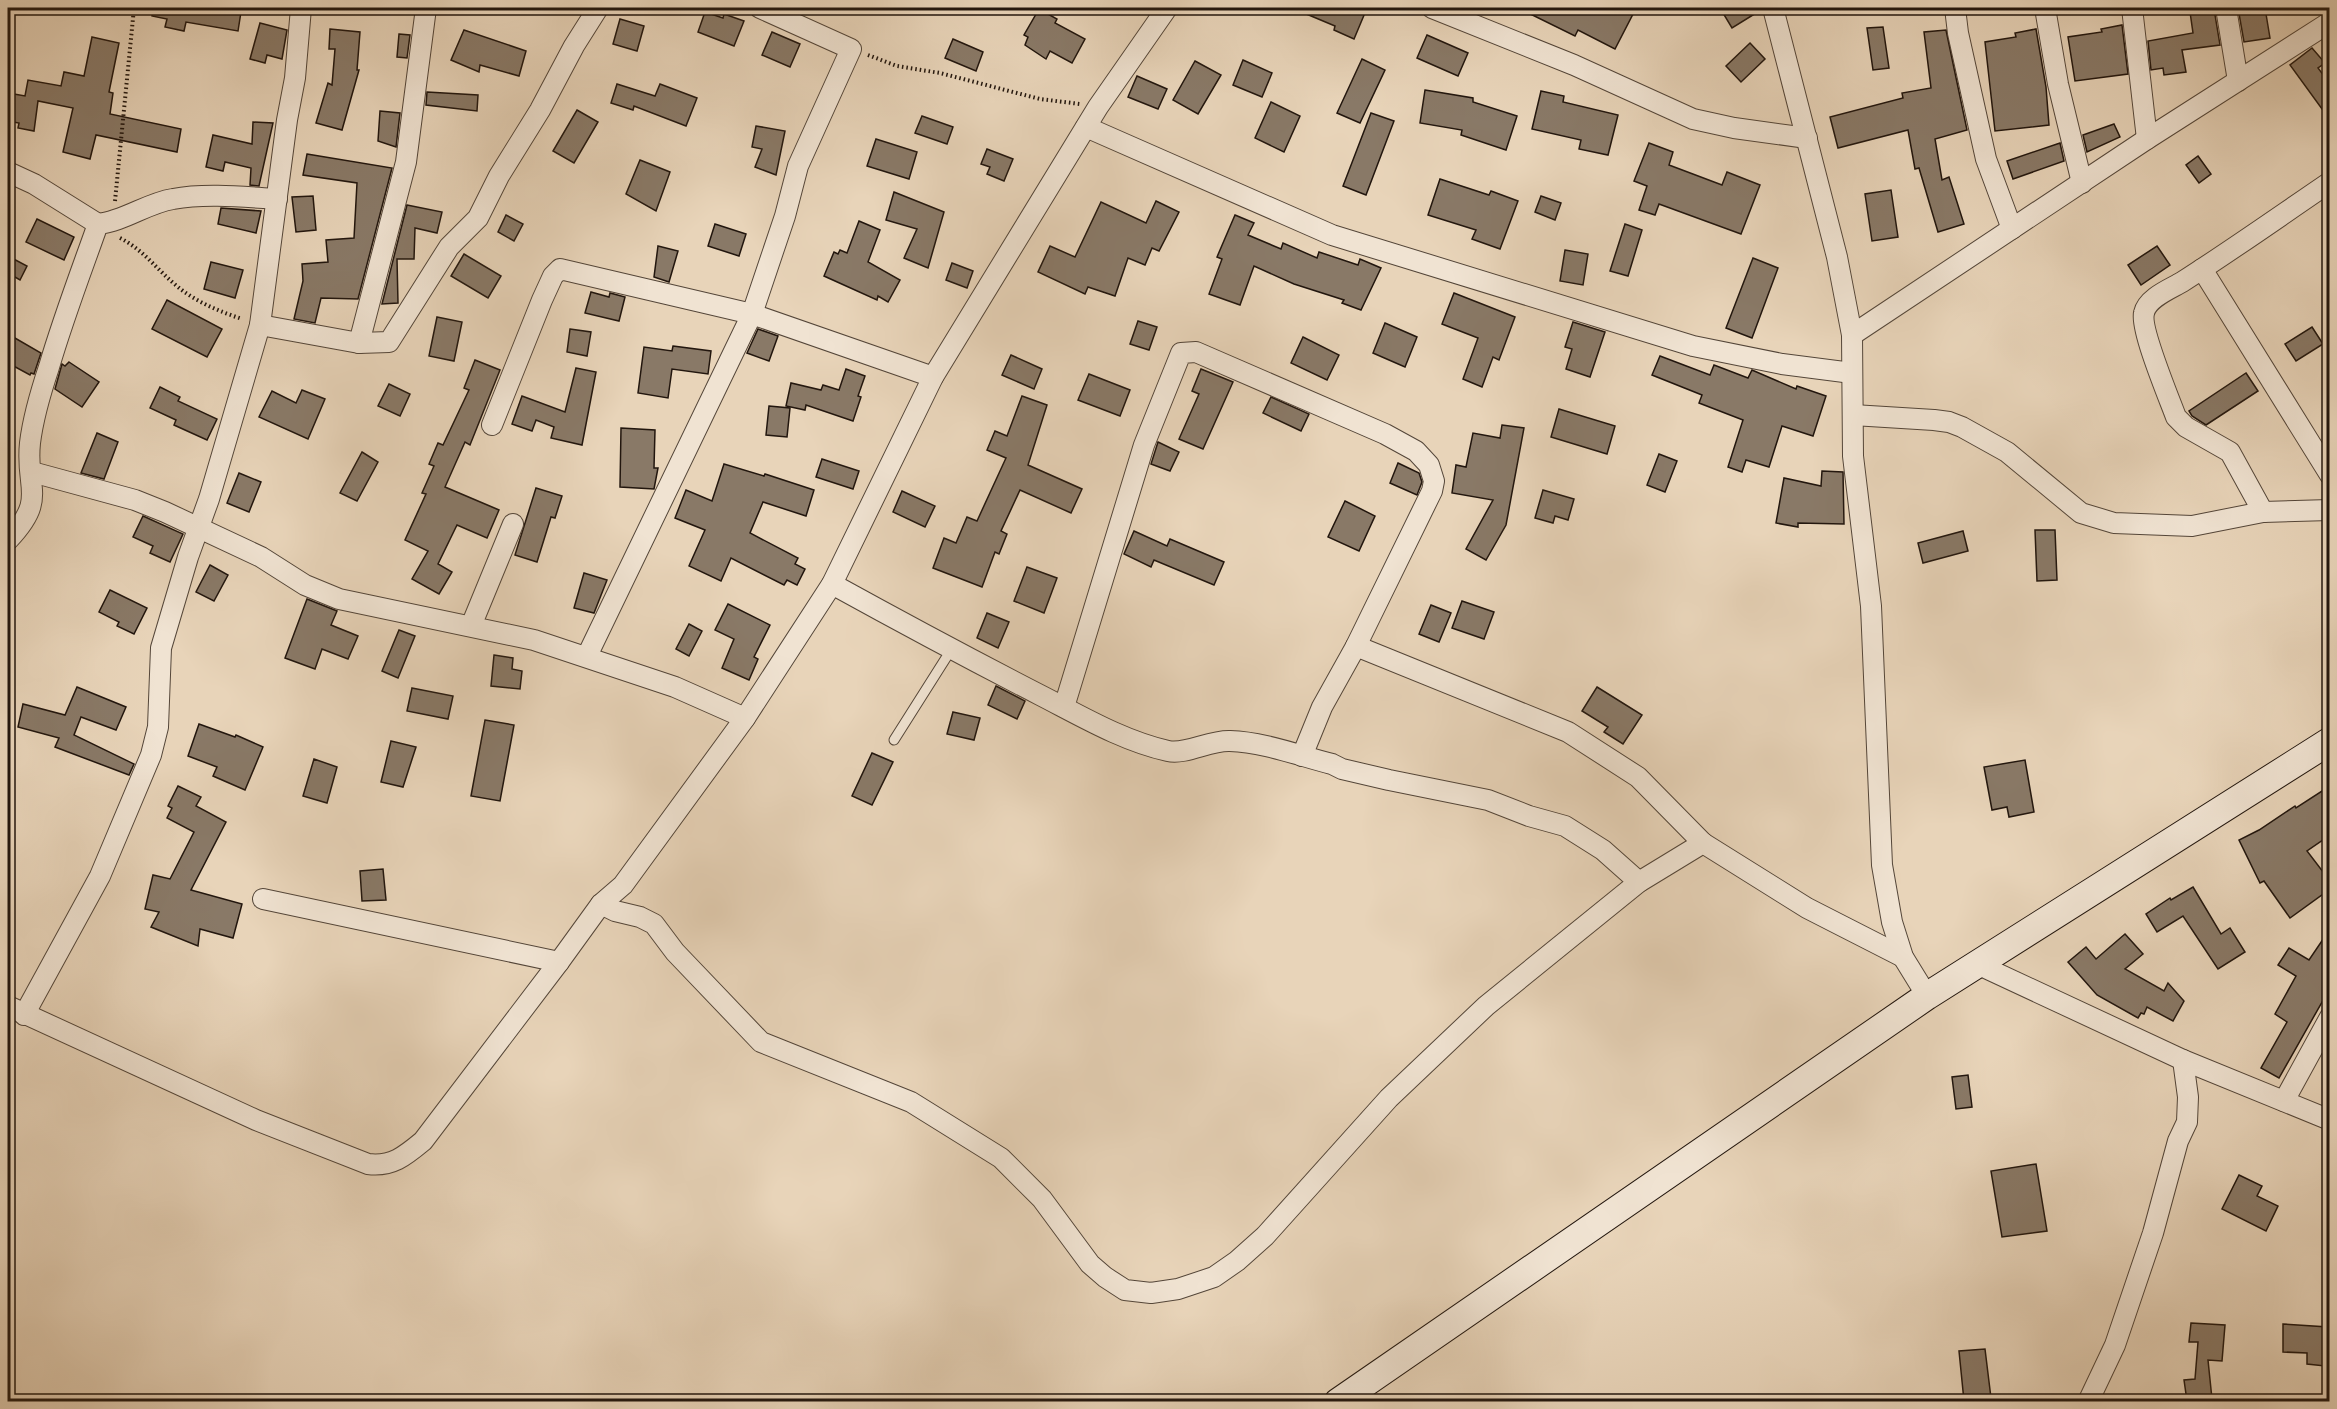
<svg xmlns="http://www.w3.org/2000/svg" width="2337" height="1409" viewBox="0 0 2337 1409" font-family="'IM FELL Double Pica',serif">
<rect width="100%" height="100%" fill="#e8d4b9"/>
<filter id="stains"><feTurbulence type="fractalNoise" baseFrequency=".00333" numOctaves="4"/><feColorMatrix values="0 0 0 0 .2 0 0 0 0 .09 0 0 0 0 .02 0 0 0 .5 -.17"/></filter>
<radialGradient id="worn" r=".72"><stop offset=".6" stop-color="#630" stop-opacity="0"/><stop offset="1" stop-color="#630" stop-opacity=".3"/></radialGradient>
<g fill="#897967" stroke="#22160e" stroke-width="1.5">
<polygon points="153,8 215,8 241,12 238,31 186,22 184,31 165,27 167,19 152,16"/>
<polygon points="1292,8 1367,8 1354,39 1334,30 1335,26"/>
<polygon points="1518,8 1620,8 1633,14 1615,49 1578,30 1575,36"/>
<polygon points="1720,8 1761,8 1761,10 1732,28"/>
<polygon points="2238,8 2265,8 2270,38 2244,42"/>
<polygon points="1039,9 1057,19 1055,23 1085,39 1072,63 1050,51 1046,59 1025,45 1028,37 1024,35"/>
<polygon points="2214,9 2220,45 2182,50 2186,72 2164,75 2163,68 2151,70 2148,41 2193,33 2190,12"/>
<polygon points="705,12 723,18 724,14 744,21 734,46 698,32"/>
<polygon points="620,19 644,26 637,51 613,44"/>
<polygon points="260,23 287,30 282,59 267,55 265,63 250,59"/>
<polygon points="2122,25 2128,74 2075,81 2068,37 2102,32 2101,29"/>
<polygon points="1883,27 1889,68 1873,70 1867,28"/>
<polygon points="330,29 360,32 357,70 359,70 342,130 316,123 328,83 332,85 335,49 329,49"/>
<polygon points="2036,29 2046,87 2049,125 1995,131 1985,42 2016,37 2015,33"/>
<polygon points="464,30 526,51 519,76 480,65 479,72 451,60"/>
<polygon points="1946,30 1967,130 1935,139 1942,180 1949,177 1964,224 1938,232 1919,168 1915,169 1908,130 1838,148 1830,117 1903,98 1902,93 1931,88 1924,32"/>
<polygon points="772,32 800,44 790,67 762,55"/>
<polygon points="399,34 410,35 407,58 397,57"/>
<polygon points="1427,35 1468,53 1458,76 1417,58"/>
<polygon points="92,37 119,43 109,92 113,93 110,114 181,129 177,152 96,135 90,159 63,152 73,108 38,101 34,131 18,128 19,123 8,121 8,93 25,96 28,80 61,86 64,72 84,76"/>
<polygon points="953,39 983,52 976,71 945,58"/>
<polygon points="1750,43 1765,59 1741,82 1726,66"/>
<polygon points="2312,48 2325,63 2318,68 2330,84 2330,120 2290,65"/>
<polygon points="1362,59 1385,70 1360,123 1337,113"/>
<polygon points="1243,60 1272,73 1262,97 1233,85"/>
<polygon points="1195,61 1221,75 1198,114 1173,100"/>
<polygon points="1137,76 1167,89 1158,109 1128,97"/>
<polygon points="617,84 655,96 660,84 697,98 686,126 634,106 633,110 611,103"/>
<polygon points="1425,90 1473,98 1473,102 1517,116 1506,150 1461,135 1462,130 1420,123"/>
<polygon points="1541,91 1564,96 1563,102 1618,115 1608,155 1579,149 1581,140 1532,129"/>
<polygon points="427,92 478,95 477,111 426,105"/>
<polygon points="1271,102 1300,116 1284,152 1255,138"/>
<polygon points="577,110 598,122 574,163 553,151"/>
<polygon points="380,111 400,113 396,147 378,141"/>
<polygon points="1371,113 1394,121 1366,195 1343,186"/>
<polygon points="922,116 953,127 947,144 915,133"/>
<polygon points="253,122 273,123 259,186 250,185 251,168 225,162 223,171 206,167 213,135 252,144"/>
<polygon points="2114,124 2120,137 2087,152 2083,135"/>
<polygon points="756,126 785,131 776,175 755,167 762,149 752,147"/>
<polygon points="876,139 917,152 909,179 867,166"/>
<polygon points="1649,143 1673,152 1669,165 1722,185 1727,172 1760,185 1741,234 1659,204 1655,215 1639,210 1647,186 1634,181"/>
<polygon points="2060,143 2064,161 2013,179 2007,161"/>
<polygon points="987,149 1013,159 1004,181 987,174 990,167 981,164"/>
<polygon points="307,154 392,168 358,299 321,298 315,323 294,319 303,281 302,264 328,262 326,240 354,238 357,183 303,175"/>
<polygon points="2198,156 2211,174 2199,183 2186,165"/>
<polygon points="640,160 670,172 656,211 626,194"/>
<polygon points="1440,179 1489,195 1491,191 1518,201 1500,249 1472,239 1476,230 1428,215"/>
<polygon points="1891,190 1898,237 1872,241 1865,194"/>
<polygon points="894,192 944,212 928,268 904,258 917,229 886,220"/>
<polygon points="313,196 316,230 296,232 292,197"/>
<polygon points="1541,196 1561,203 1555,220 1535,212"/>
<polygon points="1156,201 1179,212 1159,251 1152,248 1145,265 1128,258 1115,296 1088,287 1085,294 1038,272 1050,246 1075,257 1101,202 1146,223"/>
<polygon points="407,205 442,212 437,233 415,228 414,259 397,259 398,303 382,304"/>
<polygon points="221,208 261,211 256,233 218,224"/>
<polygon points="506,215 523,224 514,241 498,232"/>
<polygon points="1235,215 1254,223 1248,235 1281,249 1283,243 1317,258 1319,252 1358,265 1360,259 1381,268 1361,310 1342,303 1344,300 1294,284 1254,266 1240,305 1209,294 1222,259 1217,257"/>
<polygon points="37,219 74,237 64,260 26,242"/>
<polygon points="859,221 880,230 868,262 900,280 888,302 878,296 877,300 824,276 834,252 838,254 840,250 847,253"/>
<polygon points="715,224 746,234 739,256 708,246"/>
<polygon points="1625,224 1642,230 1628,276 1610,271"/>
<polygon points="658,246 678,251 669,282 654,277"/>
<polygon points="2157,246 2170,265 2141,285 2128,265"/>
<polygon points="1565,250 1588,254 1583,285 1560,281"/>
<polygon points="464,254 501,276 488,298 451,276"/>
<polygon points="8,256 27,266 20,280 8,273"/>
<polygon points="1753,258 1778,268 1752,338 1726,328"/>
<polygon points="211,262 243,270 235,298 204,289"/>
<polygon points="952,263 973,271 967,288 946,280"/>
<polygon points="591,292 609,297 610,293 625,297 619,321 585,313"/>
<polygon points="1454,293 1515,317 1499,360 1493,357 1482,387 1463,379 1478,338 1442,324"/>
<polygon points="167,300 222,329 207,357 152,329"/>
<polygon points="437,317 462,322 454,361 429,356"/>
<polygon points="1138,321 1157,327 1149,350 1130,344"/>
<polygon points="1573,322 1605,332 1590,377 1566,369 1572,349 1565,347"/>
<polygon points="1385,323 1417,337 1405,367 1373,353"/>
<polygon points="2312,327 2323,344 2296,361 2285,344"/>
<polygon points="570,329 591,332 587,356 567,352"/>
<polygon points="758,329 778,336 769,361 747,353"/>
<polygon points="8,334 41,353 34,374 31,373 30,375 8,363"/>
<polygon points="1303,337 1339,355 1327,380 1291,363"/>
<polygon points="673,346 711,351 708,374 672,369 668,398 638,393 644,347 672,351"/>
<polygon points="1011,355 1042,369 1034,389 1002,375"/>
<polygon points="1660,356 1710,375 1714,365 1748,378 1752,370 1796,389 1797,386 1826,396 1813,436 1782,426 1769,467 1746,460 1742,472 1728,467 1743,420 1699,403 1702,395 1652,375"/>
<polygon points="475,360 500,370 470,445 465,442 445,487 499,510 487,538 457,525 438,564 452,572 439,594 412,579 428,551 405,540 426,494 422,493 434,466 429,464 438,443 443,445 469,390 464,388"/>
<polygon points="69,362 99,382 82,407 55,389 62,364 65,366"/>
<polygon points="576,368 596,372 582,445 551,438 554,427 536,420 532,431 512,424 522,396 565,412"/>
<polygon points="846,369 865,376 858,396 861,397 853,421 806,405 805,410 786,406 791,383 821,390 823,385 839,390"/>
<polygon points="1201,369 1233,382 1203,449 1179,439 1199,394 1192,391"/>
<polygon points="2246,373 2258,391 2206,425 2192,416 2189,411"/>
<polygon points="1089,374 1130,390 1120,416 1078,400"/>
<polygon points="389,384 410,394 400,416 378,406"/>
<polygon points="160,387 180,397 178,401 217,419 207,440 174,425 176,420 150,408"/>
<polygon points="302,390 325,399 308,439 259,417 272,391 296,403"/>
<polygon points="1022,396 1047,405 1028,465 1082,489 1071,513 1020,490 1001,531 1007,534 999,554 995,552 982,587 933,568 944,538 956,543 967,517 977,521 1006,458 987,450 995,431 1007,436"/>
<polygon points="1271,397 1309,414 1301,431 1263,413"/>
<polygon points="769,406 790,408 787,437 766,435"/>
<polygon points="1559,409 1615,426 1607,454 1551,437"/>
<polygon points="1502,425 1524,428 1506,525 1486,560 1466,549 1493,500 1452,493 1456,465 1466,467 1473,433 1500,438"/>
<polygon points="621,428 655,430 654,468 658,468 654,489 620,487"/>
<polygon points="97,433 118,442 104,479 81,473"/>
<polygon points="1158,442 1179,452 1170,471 1151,464"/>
<polygon points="362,452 378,462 357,501 340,493"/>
<polygon points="1659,454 1677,461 1665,492 1647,485"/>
<polygon points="822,459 859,471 853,489 816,477"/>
<polygon points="1398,463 1419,473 1422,482 1417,495 1390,483"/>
<polygon points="724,464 764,476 765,474 814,490 806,516 763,502 750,533 798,558 795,564 805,569 797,585 787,580 784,585 731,558 721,581 689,566 705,530 675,518 686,490 712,501"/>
<polygon points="1822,471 1843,472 1844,524 1798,523 1798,527 1776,523 1784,478 1821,486"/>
<polygon points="239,473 261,482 249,512 227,503"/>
<polygon points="536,488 562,496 555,518 551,517 537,562 515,555"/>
<polygon points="1543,490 1574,499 1568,520 1555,516 1553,523 1535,518"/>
<polygon points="902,491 935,506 925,527 893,512"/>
<polygon points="1345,501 1375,516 1359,551 1328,537"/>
<polygon points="143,516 183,534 170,562 150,553 153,546 133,537"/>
<polygon points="2035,530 2055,530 2057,580 2037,581"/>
<polygon points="1134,531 1167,546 1170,539 1224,562 1214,585 1154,560 1151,567 1124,554"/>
<polygon points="1963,531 1968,551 1923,563 1918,543"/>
<polygon points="210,565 228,575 214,601 196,592"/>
<polygon points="1027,567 1057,578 1044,613 1014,601"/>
<polygon points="584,573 607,580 594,613 574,608"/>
<polygon points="110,590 147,608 134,634 117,626 119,622 99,612"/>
<polygon points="307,599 337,611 331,625 358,636 348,659 322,649 315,669 285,658"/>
<polygon points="1462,601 1494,612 1484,639 1452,628"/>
<polygon points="728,604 770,625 754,657 758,659 749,680 722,668 734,639 715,630"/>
<polygon points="1431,605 1451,613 1439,642 1419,634"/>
<polygon points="987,613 1009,622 998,648 977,638"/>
<polygon points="689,624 702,631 689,656 676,649"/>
<polygon points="399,630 415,636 398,678 382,671"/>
<polygon points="494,655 513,658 512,669 522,671 520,689 491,686"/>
<polygon points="996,686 1025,701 1017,719 988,705"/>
<polygon points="77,687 126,707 116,730 81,717 74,735 134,764 129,775 55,747 59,738 18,727 23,704 65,715"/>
<polygon points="1597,687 1642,715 1623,744 1604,732 1608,727 1582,711"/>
<polygon points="412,688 453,696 448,719 407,711"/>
<polygon points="953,712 980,718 974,740 947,734"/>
<polygon points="485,720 514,725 500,801 471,796"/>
<polygon points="199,724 235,737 236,735 263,747 245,790 213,776 217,767 188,756"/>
<polygon points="391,741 416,747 403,787 381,782"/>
<polygon points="872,753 893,762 872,805 852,796"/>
<polygon points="314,759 337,767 327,803 303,796"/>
<polygon points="2025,760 2034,812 2009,817 2007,807 1992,810 1984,767"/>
<polygon points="178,786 201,797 196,806 226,822 191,890 242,904 233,938 200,929 198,946 151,927 159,912 145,909 153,875 170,879 194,832 167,818 172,808 168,806"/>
<polygon points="2322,791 2330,802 2330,835 2307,851 2330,881 2330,889 2290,918 2264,881 2260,883 2239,840 2259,830 2295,806 2296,808"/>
<polygon points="383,869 386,900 362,901 360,871"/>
<polygon points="2193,887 2221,934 2230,928 2245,952 2218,969 2183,916 2157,932 2146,914 2170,898 2171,900"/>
<polygon points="2330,929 2330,988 2279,1078 2261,1068 2287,1022 2275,1014 2296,976 2278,965 2289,948 2309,960"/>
<polygon points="2125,934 2143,954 2125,969 2164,991 2168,983 2184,1001 2173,1021 2147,1007 2144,1014 2141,1013 2138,1018 2097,995 2068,962 2086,947 2096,959"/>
<polygon points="1968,1075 1972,1107 1956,1109 1952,1077"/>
<polygon points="2036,1164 2047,1231 2002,1237 1991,1171"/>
<polygon points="2239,1175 2262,1186 2257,1196 2278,1206 2266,1231 2222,1209"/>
<polygon points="2191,1323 2225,1325 2222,1361 2208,1360 2212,1399 2187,1401 2184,1380 2195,1379 2198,1342 2189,1342"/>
<polygon points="2283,1324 2328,1327 2325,1366 2307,1364 2307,1353 2283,1352"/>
<polygon points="1985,1349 1991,1398 1964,1401 1959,1351"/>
</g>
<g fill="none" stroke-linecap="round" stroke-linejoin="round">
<defs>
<polyline id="lane" points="894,740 951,650"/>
<g id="street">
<polyline points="1432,8 1574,65 1693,119 1734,128 1807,138"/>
<polyline points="1773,8 1837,257 1852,335 1853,456 1871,606 1882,865 1892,922 1903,957 1927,996"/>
<polyline points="1955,8 1958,33 1986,159 2012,229"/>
<polyline points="2045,8 2058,84 2082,183"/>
<polyline points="2132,8 2147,139"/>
<polyline points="2226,8 2238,81"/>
<polyline points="1086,127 1332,235 1693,346 1782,364 1852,373"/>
<polyline points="8,172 34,184 98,224"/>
<polyline points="2202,269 2330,475"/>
<polyline points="260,325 359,343 389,342 449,247 478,218 499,176 540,110 574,46 598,8"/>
<polyline points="1852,335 2147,139 2330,22"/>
<polyline points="359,343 406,162 426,8"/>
<polyline points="1853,415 1934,420 1949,422 1962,427 2007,452 2081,513 2114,523 2192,526 2263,512 2330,510"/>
<polyline points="492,425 542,300 553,276 560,269 752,314 785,216 798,166 851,49 760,8"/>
<polyline points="32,472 135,500 165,512 261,557 305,585 339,599 534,640 675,687 745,718"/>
<path d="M2263,512L2230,452L2186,427L2176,417C2169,398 2140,329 2144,313C2147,298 2170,289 2182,282C2232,250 2280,216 2330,182"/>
<path d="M8,540C48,498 25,490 30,443C33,418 41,391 49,367C63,319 81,272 98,224C125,221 147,203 173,199C205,193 245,197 277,199"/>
<path d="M832,584C901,622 970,659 1040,695C1081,716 1123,741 1168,751C1186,755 1210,740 1230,741C1264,742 1300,756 1332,764L1342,769L1389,780L1488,800L1529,816L1565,826L1603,850L1639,882"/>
<polyline points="471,626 513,524"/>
<polyline points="587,656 752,314 933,377"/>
<polyline points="1064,707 1144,445 1181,353 1196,352 1385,434 1416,451 1429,465 1434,481 1432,491 1356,646"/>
<polyline points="1302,756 1322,707 1356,646 1568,732 1638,777 1703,843"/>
<polyline points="263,899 559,962"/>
<polyline points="601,904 615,911 640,917 654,924 675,952 761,1042 911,1102 1001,1158 1042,1199 1090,1264 1105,1277 1125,1290 1151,1293 1178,1289 1214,1277 1237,1261 1265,1236 1389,1098 1486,1006 1639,882 1703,843 1807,908 1903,957"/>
<polyline points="1977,964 2183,1060 2330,1120"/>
<path d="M8,1006L256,1120L368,1164C392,1167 405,1156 423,1141L559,962L601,904L623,885L745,718L832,584L933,377L1098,107L1167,8"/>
<polyline points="24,1015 100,876 151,755 158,727 161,648 188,557 209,499 260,325 287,120 295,78 301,8"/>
<polyline points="2284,1101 2330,1017"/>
<polyline points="2088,1402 2115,1345 2153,1233 2178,1141 2187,1122 2188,1097 2183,1060"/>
</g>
<polyline id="secondary" points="1338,1402 1927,996 2330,741"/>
</defs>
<use href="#lane" stroke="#544639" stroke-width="11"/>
<use href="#street" stroke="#544639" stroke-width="22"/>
<use href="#secondary" stroke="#22160e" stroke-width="29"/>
<g stroke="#22160e" stroke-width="4" stroke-dasharray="1.5 3" stroke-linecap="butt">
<polyline points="868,55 897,66 940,73 1040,99 1080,104"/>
<polyline points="115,201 134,8"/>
<path d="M120,238C144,250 158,271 178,287C196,302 221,312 242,319"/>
</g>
<use href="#lane" stroke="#f0e3d2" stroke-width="9"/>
<use href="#street" stroke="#f0e3d2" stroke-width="20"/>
<use href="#secondary" stroke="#f0e3d2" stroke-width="27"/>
</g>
<rect width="2337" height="1409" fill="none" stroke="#e8d4b9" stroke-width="30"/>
<rect x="9" y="9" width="2319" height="1391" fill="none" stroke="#22160e" stroke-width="3"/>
<rect x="15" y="15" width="2307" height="1379" fill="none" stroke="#22160e" stroke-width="1.5"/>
<rect width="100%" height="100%" filter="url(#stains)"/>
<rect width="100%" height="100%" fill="url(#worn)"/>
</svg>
